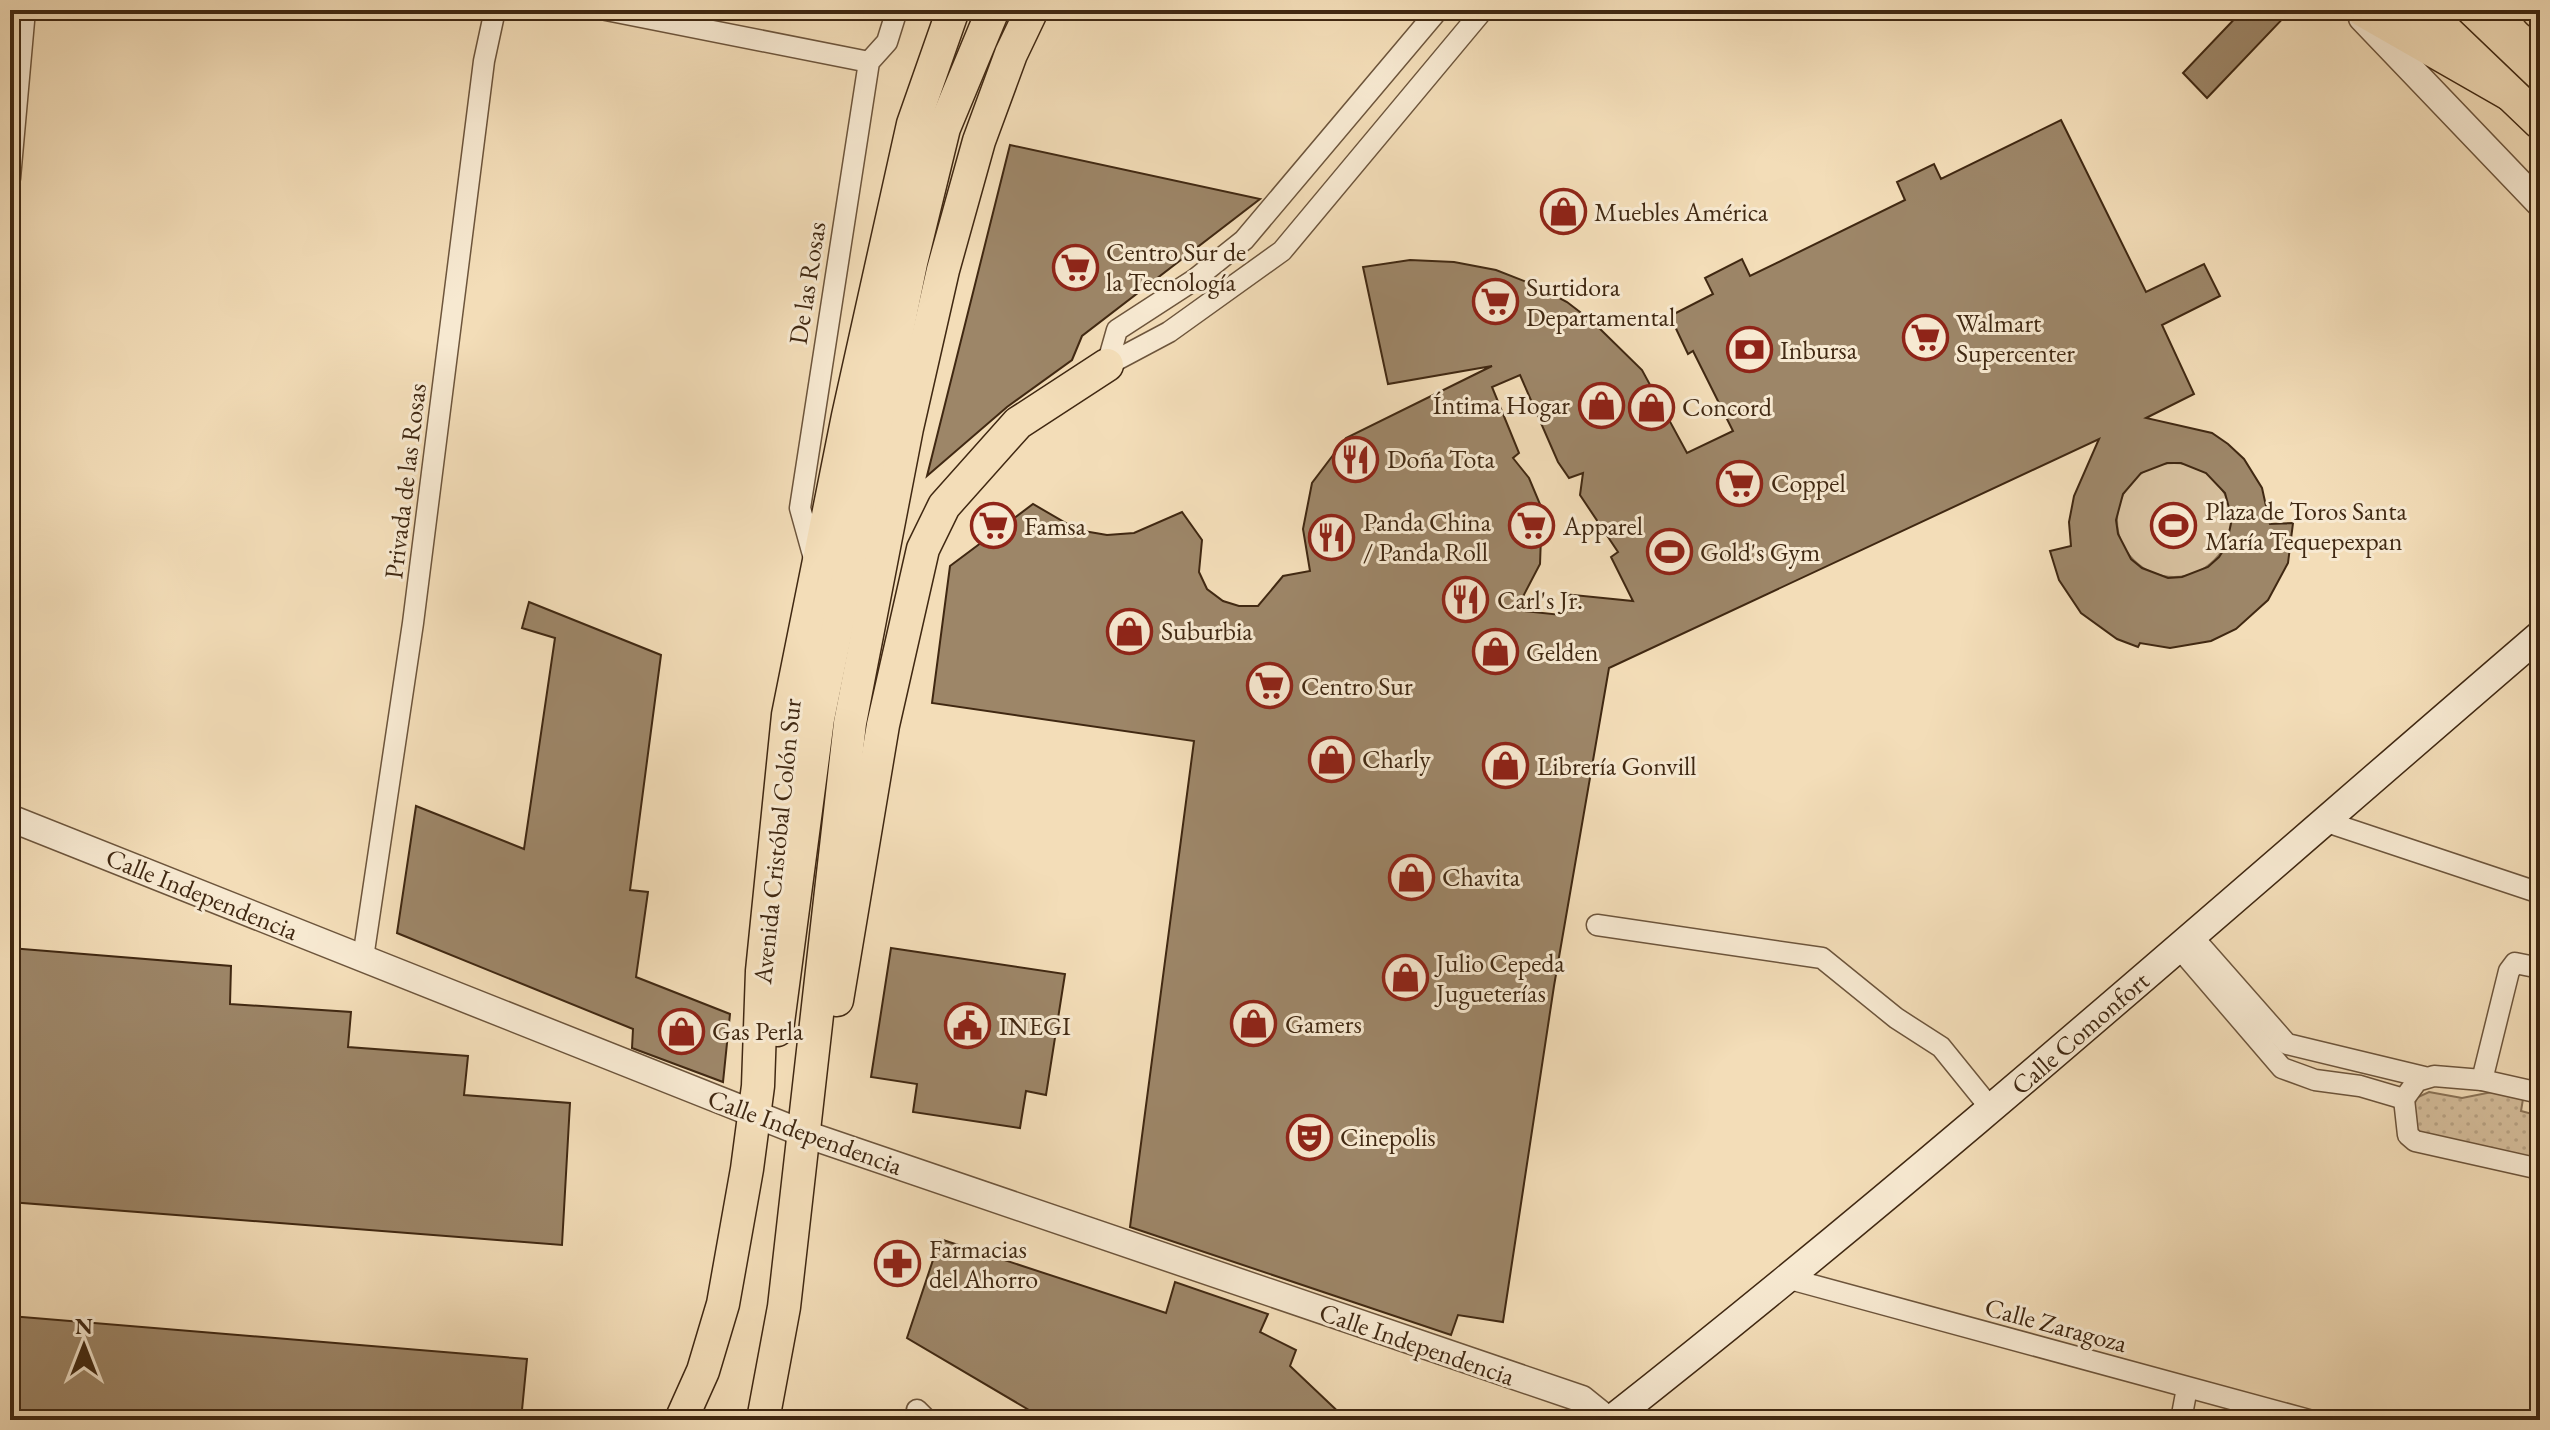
<svg xmlns="http://www.w3.org/2000/svg" width="2550" height="1430" viewBox="0 0 2550 1430" font-family="'EB Garamond',serif">
<defs>
<pattern id="park-dots" width="8" height="8" patternUnits="userSpaceOnUse" patternTransform="scale(2)"><rect width="8" height="8" fill="#d5be9c"/><path d="M2 2h.1M6 6h.1" fill="none" stroke="#b8a385" stroke-width="1.8" stroke-linecap="round"/></pattern>
</defs>
<rect width="100%" height="100%" fill="#f3ddb8"/>
<filter id="stains"><feTurbulence type="fractalNoise" baseFrequency=".0025" numOctaves="4"/><feColorMatrix values="0 0 0 0 .2 0 0 0 0 .09 0 0 0 0 .02 0 0 0 .5 -.17"/></filter>
<radialGradient id="worn" r=".72"><stop offset=".6" stop-color="#630" stop-opacity="0"/><stop offset="1" stop-color="#630" stop-opacity=".3"/></radialGradient>
<polygon fill="url(#park-dots)" stroke="#8a7357" stroke-width="2" points="2429,1092 2462,1098 2492,1092 2523,1099 2521,1111 2540,1116 2540,1163 2420,1135 2411,1125 2416,1098"/>
<circle fill="#d5be9c" stroke="#8a7357" stroke-width="2" cx="2174" cy="520" r="57"/>
<g fill="#9d8668" stroke="#402812" stroke-width="2" fill-rule="evenodd">
<polygon points="2243,10 2291,10 2207,98 2183,73"/>
<path d="M2061,120L2146,292L2204,264L2220,296L2162,325L2194,394L2146,418L2212,433L2228,444L2244,459L2262,488L2270,524L2293,523L2288,563L2268,600L2236,629L2211,641L2170,648L2140,643L2138,647L2117,639L2081,613L2059,580L2050,551L2071,546L2069,522L2074,496L2099,439L1609,668L1554,986L1503,1322L1458,1315L1451,1335L1130,1227L1194,741L932,703L950,566L1033,504L1078,530L1107,535L1134,533L1182,512L1202,540L1199,572L1207,589L1223,601L1239,606H1258L1283,576L1310,571L1303,529L1312,483L1346,438L1492,366L1388,384L1363,267L1410,260L1454,262L1496,270L1537,286L1567,302L1593,322L1642,370L1687,453L1733,431L1693,351L1688,354L1670,316L1713,294L1705,278L1742,259L1750,276L1905,200L1897,182L1934,164L1941,179ZM1520,375L1558,462L1569,478L1583,473L1580,495L1618,552L1611,557L1633,601L1564,594L1561,615L1516,610L1540,564L1542,509L1529,478L1513,458L1519,453L1492,387ZM2167,463H2181L2206,473L2225,493L2232,519L2226,546L2219,557L2208,567L2182,577L2168,578L2142,568L2131,559L2118,534L2116,520L2123,494L2141,473Z"/>
<polygon points="1010,145 1260,199 1082,336 1072,360 1007,407 927,476"/>
<polygon points="529,602 661,655 630,890 648,892 636,977 730,1014 723,1082 632,1048 633,1029 397,933 416,806 524,849 555,638 522,628"/>
<polygon points="10,948 231,966 230,1004 351,1012 348,1047 468,1056 464,1095 570,1103 562,1245 10,1202"/>
<polygon points="891,948 1065,974 1046,1095 1026,1091 1020,1128 913,1112 917,1084 871,1077"/>
<polygon points="940,1239 1166,1313 1175,1282 1268,1314 1260,1332 1296,1350 1290,1366 1347,1420 1046,1420 907,1338"/>
<polygon points="10,1316 527,1359 521,1420 10,1420"/>
</g>
<g fill="none" stroke-linecap="round" stroke-linejoin="round">
<defs>
<g id="minor">
<polyline points="606,10 869,62"/>
<polyline points="10,178 25,10"/>
<polyline points="1107,365 1169,332 1282,251 1483,10"/>
<polyline points="1107,365 1117,330 1194,280 1244,240 1438,10"/>
<polyline points="815,562 800,508 869,62 887,42 897,10"/>
<polyline points="2324,821 2540,893"/>
<polyline points="1597,925 1822,958 1896,1018 1941,1047 1992,1110"/>
<polyline points="2192,936 2287,1044 2424,1077"/>
<polyline points="2179,948 2282,1068 2315,1080 2360,1086 2404,1099"/>
<polyline points="363,958 413,623 484,61 495,10"/>
<polyline points="2540,968 2515,963 2509,971 2482,1080 2540,1093"/>
<polyline points="2482,1080 2434,1076 2417,1081 2404,1099 2408,1135 2415,1141 2540,1169"/>
<polyline points="1790,1279 2309,1420"/>
<polyline points="917,1410 927,1420"/>
<polyline points="2181,1420 2187,1388"/>
</g>
<g id="tertiary">
<polyline points="2362,18 2540,204"/>
<polyline points="10,818 805,1134 1582,1399 1608,1420"/>
</g>
<path id="secondary" d="M1611,1420C1930,1169 2233,899 2540,635"/>
<g id="primary">
<polyline points="837,1000 883,725 923,549 944,506 1018,423 1107,365"/>
<polyline points="777,1030 818,719 911,263 944,128 993,10"/>
<polyline points="681,1420 703,1371 723,1304 747,1169 758,1086 762,971 788,715 848,416 913,124 953,10"/>
<polyline points="763,1420 784,1307 850,723 907,428 943,270 979,141 1011,54 1032,10"/>
</g>
<g id="trunk">
<polyline points="2364,10 2509,93"/>
<polyline points="2423,10 2540,122"/>
<polyline points="2538,10 2540,12"/>
</g>
</defs>
<use href="#minor" stroke="#6d553c" stroke-width="23"/>
<use href="#tertiary" stroke="#6d553c" stroke-width="29"/>
<use href="#secondary" stroke="#402812" stroke-width="31"/>
<use href="#primary" stroke="#402812" stroke-width="35"/>
<use href="#trunk" stroke="#402812" stroke-width="37"/>
<use href="#minor" stroke="#f7e9d1" stroke-width="20"/>
<use href="#tertiary" stroke="#f7e9d1" stroke-width="26"/>
<use href="#secondary" stroke="#f7e9d1" stroke-width="28"/>
<use href="#primary" stroke="#f3ddb8" stroke-width="32"/>
<use href="#trunk" stroke="#f3ddb8" stroke-width="34"/>
</g>
<defs>
<symbol id="shop-ring" viewBox="-11 -11 22 22"><circle r="9.5" fill="#f7e9d1" stroke="#8f2418" stroke-width="1.5"/><path d="M-5-2.5h2.3a2.7 3.5 0 0 1 5.4 0H5L5.5 6h-11ZM-1.5-2.5h3a1.5 2.3 0 0 0-3 0Z" fill="#8f2418"/></symbol>
<symbol id="supermarket-ring" viewBox="-11 -11 22 22"><circle r="9.5" fill="#f7e9d1" stroke="#8f2418" stroke-width="1.5"/><path d="M-6-5.5h2.5l.6 2H6L4.5 2H-2.5L-4.4-4H-6ZM-1.5 3.2a1.3 1.3 0 1 0 .1 0ZM3 3.2a1.3 1.3 0 1 0 .1 0Z" fill="#8f2418"/></symbol>
<symbol id="bank-ring" viewBox="-11 -11 22 22"><circle r="9.5" fill="#f7e9d1" stroke="#8f2418" stroke-width="1.5"/><path d="M-6-4H6V4H-6ZM0-2.3a2.3 2.3 0 1 0 0 4.6a2.3 2.3 0 1 0 0-4.6Z" fill="#8f2418"/></symbol>
<symbol id="restaurant-ring" viewBox="-11 -11 22 22"><circle r="9.5" fill="#f7e9d1" stroke="#8f2418" stroke-width="1.5"/><path d="M-5-6h1v4h1v-4h1v4h1v-4h1v5L-1.5 .5V6h-2V.5L-5-1ZM5-6V6H3V1.5H1.5Q1.5-4 5-6Z" fill="#8f2418"/></symbol>
<symbol id="stadium-ring" viewBox="-11 -11 22 22"><circle r="9.5" fill="#f7e9d1" stroke="#8f2418" stroke-width="1.5"/><path d="M0-5a6.5 5 0 1 0 0 10a6.5 5 0 1 0 0-10ZM-3.5-1.8h7v3.6h-7Z" fill="#8f2418"/></symbol>
<symbol id="civic-ring" viewBox="-11 -11 22 22"><circle r="9.5" fill="#f7e9d1" stroke="#8f2418" stroke-width="1.5"/><path d="M-.6-6.5H3V-4.5H.6V-3L4-1V1h2V6H-6V1h2V-1L-.6-3ZM-1.2 2.5V6h2.4V2.5Z" fill="#8f2418"/></symbol>
<symbol id="theatre-ring" viewBox="-11 -11 22 22"><circle r="9.5" fill="#f7e9d1" stroke="#8f2418" stroke-width="1.5"/><path d="M-5-5.5Q0-4 5-5.5V0Q5 5 0 6Q-5 5-5 0ZM-3.3-2.5H-1v1.5H-3.3ZM1-2.5H3.3v1.5H1ZM-2.8 1Q0 5.5 2.8 1Z" fill="#8f2418"/></symbol>
<symbol id="pharmacy-ring" viewBox="-11 -11 22 22"><circle r="9.5" fill="#f7e9d1" stroke="#8f2418" stroke-width="1.5"/><path d="M-2-6h4v4h4v4h-4v4h-4v-4h-4v-4h4Z" fill="#8f2418"/></symbol>
</defs>
<g fill-rule="evenodd">
<use href="#shop-ring" x="1538" y="186" width="51" height="51"/>
<use href="#supermarket-ring" x="1050" y="242" width="51" height="51"/>
<use href="#supermarket-ring" x="1470" y="276" width="51" height="51"/>
<use href="#supermarket-ring" x="1900" y="312" width="51" height="51"/>
<use href="#bank-ring" x="1724" y="324" width="51" height="51"/>
<use href="#shop-ring" x="1576" y="380" width="51" height="51"/>
<use href="#shop-ring" x="1626" y="382" width="51" height="51"/>
<use href="#restaurant-ring" x="1330" y="434" width="51" height="51"/>
<use href="#supermarket-ring" x="1714" y="458" width="51" height="51"/>
<use href="#supermarket-ring" x="968" y="500" width="51" height="51"/>
<use href="#supermarket-ring" x="1506" y="500" width="51" height="51"/>
<use href="#stadium-ring" x="2148" y="500" width="51" height="51"/>
<use href="#restaurant-ring" x="1306" y="512" width="51" height="51"/>
<use href="#stadium-ring" x="1644" y="526" width="51" height="51"/>
<use href="#restaurant-ring" x="1440" y="574" width="51" height="51"/>
<use href="#shop-ring" x="1104" y="606" width="51" height="51"/>
<use href="#shop-ring" x="1470" y="626" width="51" height="51"/>
<use href="#supermarket-ring" x="1244" y="660" width="51" height="51"/>
<use href="#shop-ring" x="1306" y="734" width="51" height="51"/>
<use href="#shop-ring" x="1480" y="740" width="51" height="51"/>
<use href="#shop-ring" x="1386" y="852" width="51" height="51"/>
<use href="#shop-ring" x="1380" y="952" width="51" height="51"/>
<use href="#shop-ring" x="1228" y="998" width="51" height="51"/>
<use href="#civic-ring" x="942" y="1000" width="51" height="51"/>
<use href="#shop-ring" x="656" y="1006" width="51" height="51"/>
<use href="#theatre-ring" x="1284" y="1112" width="51" height="51"/>
<use href="#pharmacy-ring" x="872" y="1238" width="51" height="51"/>
</g>
<g text-anchor="middle" dominant-baseline="central" stroke-width="6" stroke-linejoin="round" paint-order="stroke">
<g font-size="26" fill="#402812" stroke="#f7e9d1" text-anchor="start">
<text x="1594" y="212">Muebles América</text>
<text x="1106" y="252">Centro Sur de<tspan x="1106" dy="30">la Tecnología</tspan></text>
<text x="1526" y="287">Surtidora<tspan x="1526" dy="30">Departamental</tspan></text>
<text x="1956" y="323">Walmart<tspan x="1956" dy="30">Supercenter</tspan></text>
<text x="1780" y="350">Inbursa</text>
<text x="1570" y="405" text-anchor="end">Íntima Hogar</text>
<text x="1682" y="407">Concord</text>
<text x="1387" y="459">Doña Tota</text>
<text x="1771" y="483">Coppel</text>
<text x="2205" y="511">Plaza de Toros Santa<tspan x="2205" dy="30">María Tequepexpan</tspan></text>
<text x="1363" y="522">Panda China<tspan x="1363" dy="30">/ Panda Roll</tspan></text>
<text x="1024" y="526">Famsa</text>
<text x="1563" y="526">Apparel</text>
<text x="1700" y="552">Gold's Gym</text>
<text x="1497" y="600">Carl's Jr.</text>
<text x="1161" y="631">Suburbia</text>
<text x="1526" y="652">Gelden</text>
<text x="1301" y="686">Centro Sur</text>
<text x="1362" y="759">Charly</text>
<text x="1537" y="766">Librería Gonvill</text>
<text x="1442" y="877">Chavita</text>
<text x="1436" y="963">Julio Cepeda<tspan x="1436" dy="30">Jugueterías</tspan></text>
<text x="1285" y="1024">Gamers</text>
<text x="999" y="1026">INEGI</text>
<text x="712" y="1031">Gas Perla</text>
<text x="1340" y="1137">Cinepolis</text>
<text x="929" y="1249">Farmacias<tspan x="929" dy="30">del Ahorro</tspan></text>
</g>
<g font-size="26" fill="#402812" stroke="#f7e9d1">
<text transform="translate(807 283) rotate(-81)">De las Rosas</text>
<text transform="translate(405 481) rotate(-83)">Privada de las Rosas</text>
<text transform="translate(777 841) rotate(-84)">Avenida Cristóbal Colón Sur</text>
<text transform="translate(202 894) rotate(22)">Calle Independencia</text>
<text transform="translate(2080 1033) rotate(-41)">Calle Comonfort</text>
<text transform="translate(805 1132) rotate(20)">Calle Independencia</text>
<text transform="translate(2056 1325) rotate(15)">Calle Zaragoza</text>
<text transform="translate(1417 1344) rotate(19)">Calle Independencia</text>
</g>
</g>
<rect width="2550" height="1430" fill="none" stroke="#f3ddb8" stroke-width="40"/>
<rect x="12" y="12" width="2526" height="1406" fill="none" stroke="#402812" stroke-width="4"/>
<rect x="20" y="20" width="2510" height="1390" fill="none" stroke="#402812" stroke-width="2"/>
<g transform="translate(84 1346)" stroke="#f7e9d1" stroke-width="6" paint-order="stroke">
<path d="M0-6L14 30L0 20L-14 30Z" fill="#402812"/>
<text y="-12" font-size="22" font-weight="bold" text-anchor="middle" fill="#402812">N</text>
</g>
<rect width="100%" height="100%" filter="url(#stains)"/>
<rect width="100%" height="100%" fill="url(#worn)"/>
</svg>
